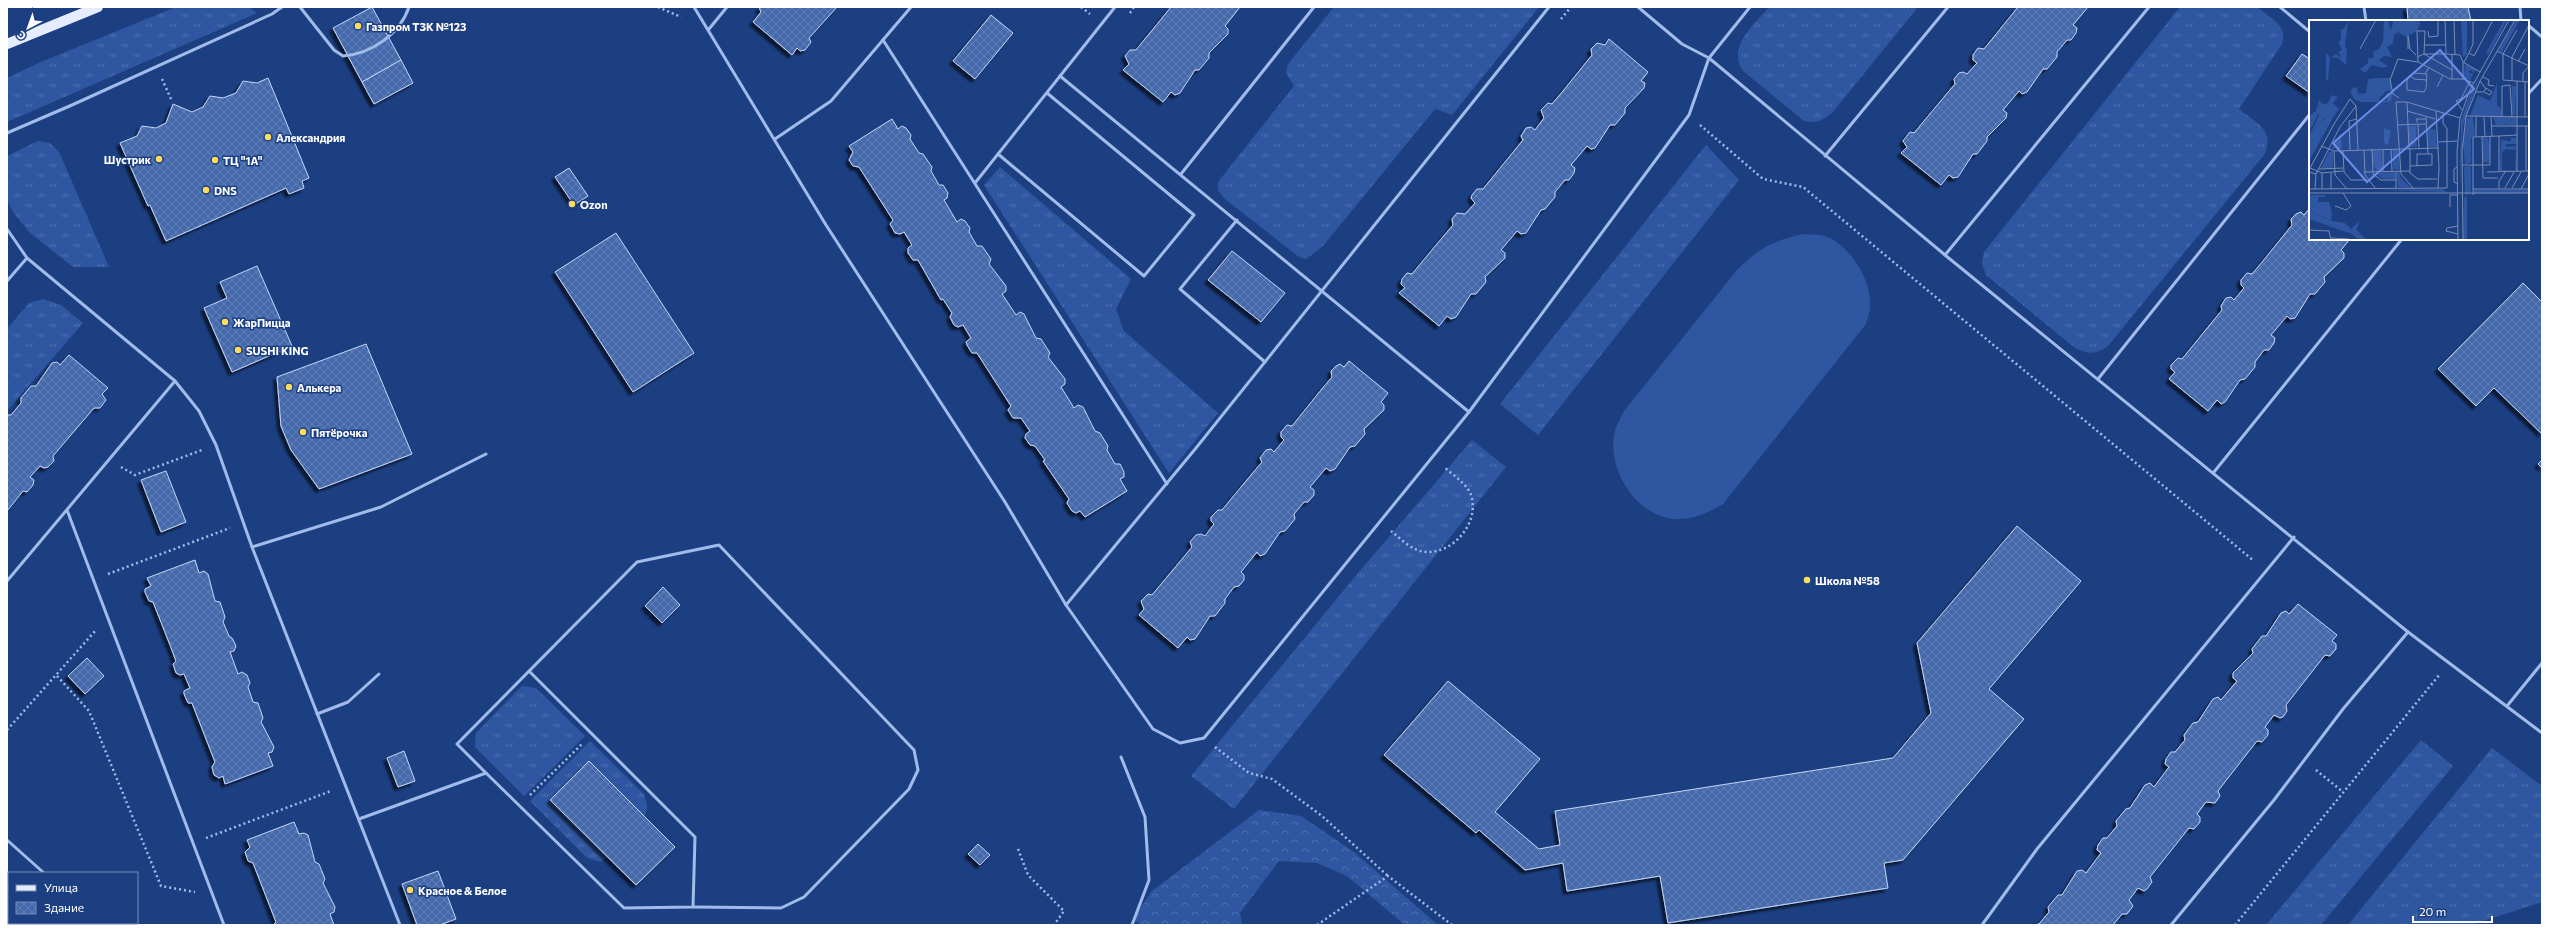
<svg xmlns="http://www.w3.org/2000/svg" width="2549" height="932" viewBox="0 0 2549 932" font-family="Commissioner,sans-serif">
<defs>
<pattern id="grass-tufts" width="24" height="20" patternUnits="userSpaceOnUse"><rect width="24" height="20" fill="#2f57a1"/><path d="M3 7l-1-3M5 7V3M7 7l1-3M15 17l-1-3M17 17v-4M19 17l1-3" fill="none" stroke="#4e70af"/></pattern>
<pattern id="forest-crowns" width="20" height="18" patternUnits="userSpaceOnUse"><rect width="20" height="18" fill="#2f57a1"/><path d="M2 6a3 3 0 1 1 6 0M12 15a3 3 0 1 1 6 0" fill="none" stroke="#4e70af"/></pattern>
<pattern id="building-cross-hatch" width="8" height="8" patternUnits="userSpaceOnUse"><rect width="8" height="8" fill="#4469ab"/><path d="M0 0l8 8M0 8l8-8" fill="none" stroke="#6080b8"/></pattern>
<filter id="shadow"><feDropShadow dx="-3.5" dy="3.5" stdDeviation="1" flood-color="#0009"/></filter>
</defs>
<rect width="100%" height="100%" fill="#1c3f82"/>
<g fill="url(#grass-tufts)">
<polygon points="176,7 249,7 257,13 7,122 7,78 41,62"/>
<polygon points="1334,7 1539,7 1452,115 1435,109 1323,246 1306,259 1299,257 1225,199 1218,190 1218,182 1294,86 1286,73 1288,64"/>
<path d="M1769,7H1918L1833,112C1823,120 1817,124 1804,121L1742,70C1728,45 1754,25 1769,7Z"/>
<path d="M2180,7H2257C2269,17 2289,26 2282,44L2239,109C2256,123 2276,130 2264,155L2108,346C2096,354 2089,355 2075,348L1986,275L1982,263L1984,252Z"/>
<polygon points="38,141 50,143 59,152 109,267 73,267 30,233 13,212 7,200 7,156"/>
<polygon points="1706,145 1739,180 1538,435 1500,404"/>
<polygon points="1000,167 1131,279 1116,309 1124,331 1218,413 1169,473 984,185"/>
<polygon points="43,299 61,305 83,323 7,411 7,329 29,303"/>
<polygon points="1472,440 1506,467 1234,809 1191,776 1358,573"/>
<polygon points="522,686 536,688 585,736 524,796 475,747 476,733"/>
<polygon points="2421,740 2453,766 2321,925 2266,925"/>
<path d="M590,741L644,794C647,803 649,808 644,816L589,761L550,800L607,857L601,862L587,858L530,801Z"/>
<polygon points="2492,748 2542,786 2542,902 2471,925 2348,925"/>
</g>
<polygon fill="url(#forest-crowns)" points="1259,810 1301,816 1354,852 1438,925 1405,925 1347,876 1317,863 1279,861 1240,913 1242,925 1141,925 1133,919 1152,891"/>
<path fill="#2f57a1" d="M1803,234C1810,235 1818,234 1825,236C1849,245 1870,277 1870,303C1871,309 1868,317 1866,324L1723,504C1709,512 1694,520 1676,519C1637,518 1605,467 1615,431C1617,424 1621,417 1624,411L1737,270C1759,248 1772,241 1803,234Z"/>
<g fill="url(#building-cross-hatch)" stroke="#c5d7f7" filter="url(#shadow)">
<polygon points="372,7 401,60 362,82 333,28"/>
<polygon points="759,7 837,7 809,38 811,42 805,50 800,51 797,48 792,55 753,22 761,12"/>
<polygon points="1171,7 1240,7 1225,26 1228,29 1228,34 1209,53 1209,58 1199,70 1195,70 1180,93 1175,95 1171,92 1163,102 1123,70 1129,64 1125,56 1130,50 1136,50"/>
<polygon points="2018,7 2088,7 2073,25 2077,28 2076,33 2071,40 2067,40 2057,52 2057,57 2047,69 2043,69 2027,92 2022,94 2019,91 2003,110 2007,113 2006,118 1987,137 1987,141 1977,154 1973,154 1958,177 1953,178 1949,175 1941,185 1901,153 1907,147 1903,141 1910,132 1914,133 1944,97 1955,84 1954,79 1959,73 1963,72 1967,74 1977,63 1973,60 1973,55 1978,48 1984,49"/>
<polygon points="2407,7 2468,7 2471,21 2408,21"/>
<polygon points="991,15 1013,33 975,79 953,61"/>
<polygon points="1609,39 1648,72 1641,81 1645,83 1644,88 1625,108 1625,113 1615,125 1610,125 1595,148 1591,149 1587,146 1571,165 1575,168 1574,173 1569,180 1565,180 1555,192 1555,197 1545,209 1541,210 1526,233 1521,234 1517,231 1501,250 1505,253 1505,258 1485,277 1486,282 1476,294 1471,294 1456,317 1451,319 1447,316 1439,326 1399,293 1405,288 1401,284 1402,279 1407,273 1412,274 1442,238 1453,225 1452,219 1457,213 1465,214 1475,203 1471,198 1472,195 1477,189 1483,189 1523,140 1521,136 1526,128 1531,127 1535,130 1544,118 1541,110 1548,103 1552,104 1563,91 1592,55 1591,49 1597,43 1605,45"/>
<polygon points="2302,54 2310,59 2310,93 2286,76"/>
<polygon points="401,60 413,83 374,104 362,82"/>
<polygon points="268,78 309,178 302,181 304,188 289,194 286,188 166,241 150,205 148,206 120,143 137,136 142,126 156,128 166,123 173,104 192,112 203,107 210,96 223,98 236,93 243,81 257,83"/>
<polygon points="892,119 898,129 902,126 906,128 911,135 910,139 919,153 923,154 932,167 931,171 939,185 943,185 948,193 947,198 944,200 957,222 961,219 965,221 970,228 969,232 977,246 982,246 991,259 989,264 1006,286 1006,291 1002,294 1016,315 1020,312 1024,314 1036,338 1041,339 1050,353 1048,357 1065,379 1065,384 1061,387 1074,408 1078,405 1083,407 1095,431 1100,433 1108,446 1107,450 1115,464 1120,464 1124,472 1124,477 1120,479 1127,491 1085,517 1080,511 1076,513 1072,511 1067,503 1069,499 1043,461 1045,460 1035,446 1030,445 1025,438 1026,434 1030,431 1021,418 1013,418 1008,410 1011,406 977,353 972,353 967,345 966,342 971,338 963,325 958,327 954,325 950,317 952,313 943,299 941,300 918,260 913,260 908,253 908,248 912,245 904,232 900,234 895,233 890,224 893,220 859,167 853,166 849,160 853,152 849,146"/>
<polygon points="569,168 588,196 574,205 555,177"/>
<polygon points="2310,208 2310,239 2350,239 2341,250 2344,253 2344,258 2324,277 2325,282 2315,294 2310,294 2295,318 2290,319 2287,316 2271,335 2275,338 2274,343 2269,350 2264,350 2255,362 2255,367 2245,379 2240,380 2225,402 2221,404 2217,400 2208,411 2169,379 2175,372 2171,369 2171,365 2178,358 2182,359 2222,310 2221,306 2226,298 2231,297 2234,300 2244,288 2241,285 2241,280 2247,273 2252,274 2263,261 2292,225 2291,219 2296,214 2301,212 2304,215"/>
<polygon points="616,233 694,353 633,392 555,272"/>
<polygon points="1232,251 1285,293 1261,322 1208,280"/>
<polygon points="257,266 292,346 232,372 204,308 227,298 220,282"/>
<polygon points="2523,283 2542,302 2542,434 2494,388 2476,406 2438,369"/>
<polygon points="366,344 412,454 319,489 291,450 281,426 277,377"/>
<polygon points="69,355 108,388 102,394 106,400 100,408 94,408 53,456 54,461 48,467 44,468 40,466 30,477 34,480 33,485 27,492 23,491 7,511 7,415 11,415 21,403 21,398 31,386 36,386 52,363 57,362 60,365"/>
<polygon points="1349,361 1388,393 1381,402 1384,405 1384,410 1364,429 1365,434 1355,446 1350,447 1335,469 1330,471 1326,468 1310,487 1314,490 1314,495 1308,502 1304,502 1294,514 1295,519 1285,531 1280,532 1265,554 1260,556 1257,552 1241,572 1244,575 1244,580 1239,586 1234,587 1225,599 1225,603 1215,616 1210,616 1195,639 1190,640 1187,637 1178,648 1139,615 1144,609 1141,601 1148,594 1152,595 1192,547 1190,542 1196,535 1201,534 1205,536 1214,524 1211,521 1211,517 1218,510 1222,510 1251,475 1262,462 1260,458 1266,450 1271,449 1274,452 1284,440 1281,437 1281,432 1287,425 1292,426 1321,390 1332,377 1331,371 1336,366 1340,364 1344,367"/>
<polygon points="2542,460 2542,468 2538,464"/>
<polygon points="166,471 186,522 161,532 141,480"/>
<polygon points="2017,526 2081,581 1989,689 2024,719 1903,860 1884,863 1888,888 1668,923 1660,876 1567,891 1563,863 1525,870 1479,830 1476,833 1384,755 1448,681 1540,759 1495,812 1539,849 1560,845 1555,811 1893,758 1931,713 1917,643"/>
<polygon points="195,560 199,573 204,571 208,574 215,601 220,602 225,617 223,622 229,636 232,638 236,646 234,651 230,652 238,674 242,672 247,675 250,683 248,687 253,702 258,703 263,718 261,722 274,747 272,752 268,753 273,766 225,784 223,776 219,778 214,775 212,767 215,762 192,703 188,703 184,694 184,691 190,688 184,674 180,675 176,673 173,664 176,661 170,645 153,602 149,601 145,592 145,589 151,586 147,578"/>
<polygon points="663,587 680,605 662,623 645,606"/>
<polygon points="2298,604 2337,635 2332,641 2336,644 2336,649 2330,656 2325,655 2286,705 2287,711 2283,717 2280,718 2274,715 2265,727 2268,730 2268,735 2262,742 2257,741 2228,778 2218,791 2220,796 2215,803 2206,802 2197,814 2200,817 2200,822 2194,829 2189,828 2150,877 2152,882 2147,889 2144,891 2138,888 2129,900 2133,906 2127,914 2122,914 2113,925 2035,925 2039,924 2049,912 2048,907 2058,895 2062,895 2077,871 2082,870 2086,873 2101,853 2097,850 2098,845 2103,838 2107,838 2117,826 2116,821 2126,809 2130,808 2145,785 2150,783 2154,787 2169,767 2165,764 2166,759 2171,752 2175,752 2185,740 2184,735 2193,723 2198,722 2213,699 2218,697 2221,700 2237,681 2233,678 2233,673 2253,653 2252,649 2262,636 2266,636 2281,613 2286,611 2289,614"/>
<polygon points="87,658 104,676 85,694 68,676"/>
<polygon points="404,751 415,781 398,787 387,758"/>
<polygon points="589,761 675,847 636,885 550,800"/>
<polygon points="294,822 299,834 304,833 308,835 315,862 319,864 325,879 323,883 335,907 334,912 330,914 334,925 273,925 276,922 253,863 248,861 245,852 250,847 247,840"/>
<polygon points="978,844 990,855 980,865 968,854"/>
<polygon points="438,871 456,919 440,925 417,925 402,884"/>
<polygon points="7,912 9,923 16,923 17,925 7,925"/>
</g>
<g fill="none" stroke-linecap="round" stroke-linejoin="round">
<g stroke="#a1bbea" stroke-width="2.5" stroke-dasharray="2 3" stroke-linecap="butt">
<polyline points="658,7 681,17"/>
<polyline points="1081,7 1090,14"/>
<polyline points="1130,13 1134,7"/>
<polyline points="1561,19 1571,7"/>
<polyline points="162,79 171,99"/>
<polyline points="1700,125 1763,179 1803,187 2254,561"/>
<polyline points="121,467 135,475 202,450"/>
<path d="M1391,531C1401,539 1413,552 1427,552C1454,553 1480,522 1471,495C1467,484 1452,474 1444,467"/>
<polyline points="108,574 230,528"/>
<polyline points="57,676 89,711 161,886 195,892"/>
<polyline points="7,730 96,630"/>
<polyline points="1215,747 1249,773 1272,779 1322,816 1388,876"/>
<polyline points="2316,770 2343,792"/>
<polyline points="530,795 582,744"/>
<polyline points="206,838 331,791"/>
<polyline points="1018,849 1028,875 1064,911 1054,925"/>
<polyline points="1317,925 1388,876 1452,925"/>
<polyline points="2235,925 2440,674"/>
</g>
<g stroke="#a1bbea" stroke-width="3">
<path d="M300,7L334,50L343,56C371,54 400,34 409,7"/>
<polyline points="694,7 826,225 1005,502 1066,605 1153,729 1180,743 1204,738 1469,412 1689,115 1709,58 1750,7"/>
<polyline points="1638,7 1682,44 1709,58 1945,255 2408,632 2542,733"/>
<polyline points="2280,7 2310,32"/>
<polyline points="2364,7 2366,21"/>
<polyline points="2520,7 2521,21"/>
<polyline points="2528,25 2542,37"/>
<polyline points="709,29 727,7"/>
<polyline points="883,40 1167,484"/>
<polyline points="1060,76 1469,412"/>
<polyline points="2528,94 2542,79"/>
<polyline points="7,133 72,105 272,14 282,7"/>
<polyline points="775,139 831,101 911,7"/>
<polyline points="998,154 1144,276 1194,215 1047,93"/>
<polyline points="1825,156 1948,7"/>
<polyline points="1181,174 1314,7"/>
<polyline points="975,183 1115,7"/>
<polyline points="1237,220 1180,289 1265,362"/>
<polyline points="7,229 27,258 175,381 199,411 216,445 252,547 400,925"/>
<polyline points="1945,255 2149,7"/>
<polyline points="7,281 27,258"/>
<polyline points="2098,379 2310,114"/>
<polyline points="2214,472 2402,239"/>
<polyline points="67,510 224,925"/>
<polyline points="252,547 381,507 486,454"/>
<polyline points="7,581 175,381"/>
<polyline points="1066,605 1196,448 1549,7"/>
<polyline points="2507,706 2542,663"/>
<polyline points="317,714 348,702 379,674"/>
<polyline points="1121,757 1145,817 1149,880 1132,925"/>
<polyline points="486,773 457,744 637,562 719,545 914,750 918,770 909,789 804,897 781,908 693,907"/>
<polyline points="359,819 486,773 624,908 693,907 695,837 529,671"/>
<polyline points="7,840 44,873"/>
<polyline points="101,923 103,925"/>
<polyline points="1982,925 2037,849 2294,537"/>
<polyline points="2171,925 2274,800 2343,709 2408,632"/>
</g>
<polyline stroke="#e4ecfe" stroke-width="10" points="7,44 98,7"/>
</g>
<g fill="#fbdc5e" stroke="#1c3f82" stroke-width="1.5">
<circle cx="358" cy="26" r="4"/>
<circle cx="268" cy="137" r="4"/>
<circle cx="159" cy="159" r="4"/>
<circle cx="215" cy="160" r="4"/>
<circle cx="206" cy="190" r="4"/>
<circle cx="572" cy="204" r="4"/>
<circle cx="225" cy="322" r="4"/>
<circle cx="238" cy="350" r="4"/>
<circle cx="289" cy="387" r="4"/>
<circle cx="303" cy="432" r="4"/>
<circle cx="1807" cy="580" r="4"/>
<circle cx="410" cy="890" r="4"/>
</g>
<g text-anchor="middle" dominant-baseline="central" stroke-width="3" stroke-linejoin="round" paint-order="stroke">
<g font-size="11" font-weight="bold" fill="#fff" stroke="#1c3f82" text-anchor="start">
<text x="366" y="26">Газпром ТЗК №123</text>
<text x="276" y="137">Александрия</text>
<text x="151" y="159" text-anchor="end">Шустрик</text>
<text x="223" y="160">ТЦ "1А"</text>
<text x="214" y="190">DNS</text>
<text x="580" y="204">Ozon</text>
<text x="233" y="322">ЖарПицца</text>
<text x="246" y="350">SUSHI KING</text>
<text x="297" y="387">Алькера</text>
<text x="311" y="432">Пятёрочка</text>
<text x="1815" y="580">Школа №58</text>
<text x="418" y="890">Красное &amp; Белое</text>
</g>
</g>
<g transform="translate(2309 20)">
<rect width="220" height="220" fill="#1c3f82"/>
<path d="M195,0H198L179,35L177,33ZM207,0H211L192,33L190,29ZM156,44L167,50L165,53L162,50L159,52L164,54L161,61L155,57ZM170,58L154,105L151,170L152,101L160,76ZM188,63V86L191,87L193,96H161L169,75L181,81ZM203,66H207L206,96L203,94ZM10,80L14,85L0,112L1,95L7,91ZM19,93L25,96L0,141V116L12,101L20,97L17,95ZM164,97L166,114L162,119V143L156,144L154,121L158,98ZM184,97H207V105H195L205,98L194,105H187ZM100,106H107L108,127H100ZM118,108L127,110L128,127H119ZM31,111L33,128L22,129L31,114ZM174,117H178L181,125L180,143L174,142ZM191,117L207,118V124H197V127L206,126L207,130L197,129L193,132V150H206V131L207,150L191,151L192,120L202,121V118ZM89,129L91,150H90L84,149V130ZM64,130L72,131L73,150L68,151L64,145ZM24,131V148H12L20,132ZM162,146V174L156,175L155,147ZM86,152V159L72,158L67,153ZM88,152H91V157L102,168L89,167ZM134,169L137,172L67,170H68ZM220,170V173L165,174V170ZM0,175H16V177H9V182H20L23,193L19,199L0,191ZM158,176V220H154L155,178Z" fill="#2f57a1"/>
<path d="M39,0L36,26L38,31L37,45L29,38L22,37L27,34L33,38L29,32L33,30L29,22L32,20V9H35ZM75,0L79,1L82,10L85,0H110L111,4L108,11L97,17L89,12L85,15L84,23L78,27L83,37L75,36L70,40L79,46L74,48L63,45L56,53L51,49L59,43V38H65L64,32L70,29L74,22ZM152,0H158V34L154,37ZM17,33L21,37L19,60L17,59ZM68,58H82L83,70L76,72L70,79V81H78L79,76L76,74L84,72L82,81L77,82H52L45,79L41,71L45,67L48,68L49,74L57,73L59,59ZM23,75L29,77L24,83L30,89L25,96L17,94L21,99L16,98L12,101L0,116L10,96V86L19,83ZM0,191L18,199L23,193L22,201L36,203L42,209L51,200L47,210L58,220H50L43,214L0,199Z" fill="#2f57a1"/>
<path d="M75,108L82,111L79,125L75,123Z" fill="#2f57a1"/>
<path fill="none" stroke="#778cb4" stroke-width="1" d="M136,0L137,34L151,35L154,42V59M145,0L146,34M208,10L194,34V60L220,62M119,11L120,17L129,16V0M116,25H137M51,29L67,0M99,29V16L101,29L107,35M188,31L220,46M160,33L164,24V0M115,34L116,11H108L109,42L141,59H154L165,63M115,34L143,50M143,34V59M108,37L115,34H137M154,42L171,52M155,42L160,33L165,36L184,0M209,42L216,29M102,56L98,60V70L115,72L117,68L118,54H116M174,57L180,60L179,65L185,66M118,60L105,59L102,56L105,53L116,54L120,47M203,61V37L220,5M214,62V53L220,46M216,62V97M128,67L134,55M166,72H174L177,69L171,61M175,72L181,75L183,72L177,68M90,78L84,74L81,60L89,39L109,42M152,79L161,61M98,82L100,128M153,90L147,81L158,76M98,91L126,99M127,91L130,148L129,168M134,93V103L138,109V168M157,96L220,97M167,97V116M175,97L176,116M182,97L183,116M193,97V66L201,65L203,97M208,97V152M208,97V61M109,103L107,99H117M88,105L117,104M109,105L110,128M183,106H220M217,106V151M173,116L174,158H189M190,116L208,115M129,122L148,121M12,126L25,131L130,128M101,128V153L109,159H128M63,129L64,154L72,160H87M74,129V151M82,129L83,151M41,130L40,101L48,99M55,130L56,155L67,169M25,131L26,155L38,169M34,131L35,152L42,160H58M153,145H181V116M101,146L123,145V134H119L117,97M108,146V134H119M148,147L145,149V162L149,164M1,148L13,153L34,151M10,149L34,148M0,150L25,104L41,79L47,86L49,130M87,151V169M0,152L7,154L6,169M55,152L101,151M178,152L220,151M13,153V169M22,153V169M7,154L31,107L47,86M196,168L205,152M203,168L212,152M0,169L138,168M105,169L92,154L87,82H98L151,98M164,169H220M190,169V161L196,152M212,169L220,154M0,173H220M164,175V117L190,116V152M26,186L37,190L42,186L34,173M141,187V175H148M149,206L138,208L137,211L149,214M0,210L20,211L22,220M22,218L40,219M149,220L148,132L151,98L160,72L200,0M154,220L153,132L157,96L171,61L206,0"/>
<path fill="#6c8ce6" fill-opacity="0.15" stroke="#6c8ce6" stroke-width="2" d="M131,30L165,69L58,162L24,123Z"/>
<rect width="220" height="220" fill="none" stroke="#fff" stroke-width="2"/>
</g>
<rect width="2549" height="932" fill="none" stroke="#ffffff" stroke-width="16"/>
<rect x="8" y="872" width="130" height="52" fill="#1c3f82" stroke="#778cb4"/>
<rect x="16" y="885" width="20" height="6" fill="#e4ecfe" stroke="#778cb4"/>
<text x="44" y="892" font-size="12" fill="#ffffff">Улица</text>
<rect x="16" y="902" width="20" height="12" fill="url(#building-cross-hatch)" stroke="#778cb4"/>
<text x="44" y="912" font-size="12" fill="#ffffff">Здание</text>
<g transform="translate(28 28) rotate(221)" stroke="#1c3f82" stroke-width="3" paint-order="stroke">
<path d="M0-3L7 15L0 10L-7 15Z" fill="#ffffff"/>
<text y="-6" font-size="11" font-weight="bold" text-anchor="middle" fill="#ffffff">С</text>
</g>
<path d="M2413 916v6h79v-6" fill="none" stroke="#ffffff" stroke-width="2"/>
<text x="2419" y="916" font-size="12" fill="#ffffff" stroke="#1c3f82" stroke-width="3" paint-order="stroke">20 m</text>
</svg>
